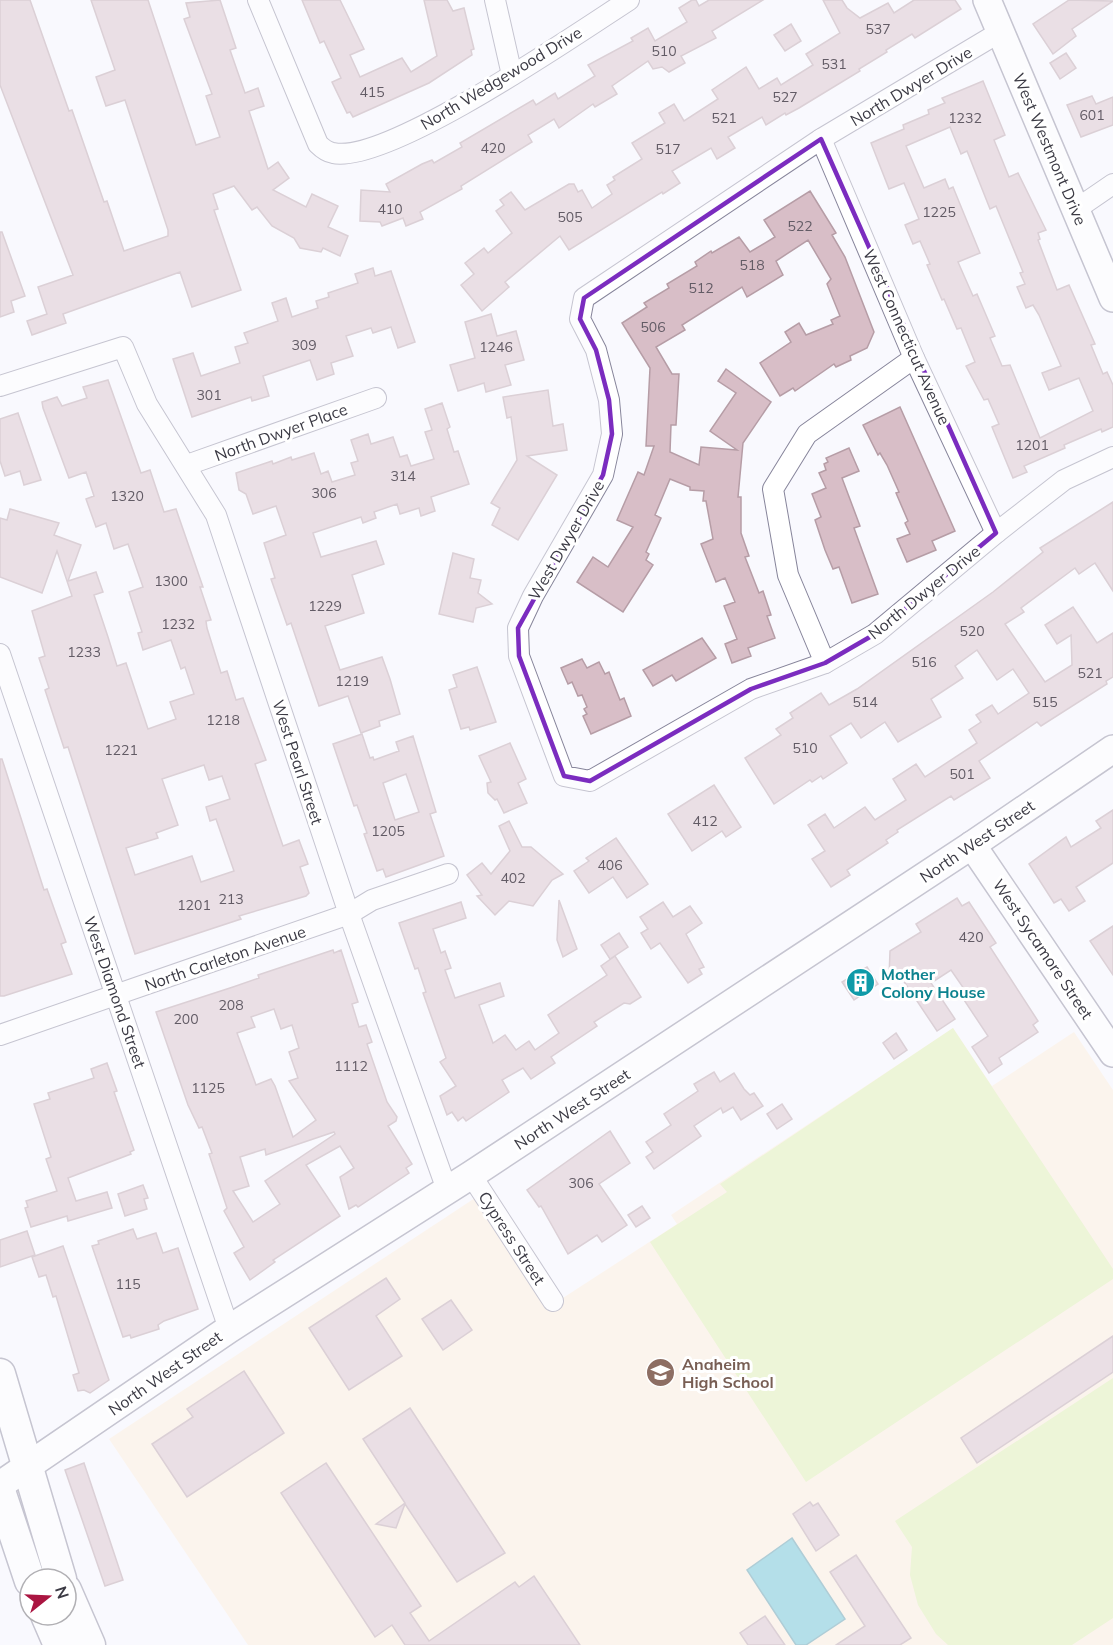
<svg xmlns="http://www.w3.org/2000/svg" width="1113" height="1645" viewBox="0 0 1113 1645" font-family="Mulish,sans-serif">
<rect width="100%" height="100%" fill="#f9f9fe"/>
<polygon fill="#fdedda" points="953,1028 992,1086 1074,1032 1113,1090 1113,1645 248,1645 109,1439 475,1198 549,1307 677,1224 671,1215"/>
<g fill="#ddefaa">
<polygon points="953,1028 1113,1269 1113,1279 806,1482 650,1242 727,1192 720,1184"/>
<polygon points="1113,1378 1113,1618 1072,1645 948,1645 936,1634 918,1605 910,1575 912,1547 895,1521"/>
</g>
<polygon fill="#5fbfd1" stroke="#5497a7" stroke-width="1.5" points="792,1538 845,1619 806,1645 796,1645 747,1570"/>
<g fill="#d8bec7" stroke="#b69da6" stroke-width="1.5" fill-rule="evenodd">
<polygon points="0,0 30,0 69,111 72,110 104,202 107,201 124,251 168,236 168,230 125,100 106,106 96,77 115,70 91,0 148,0 196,145 220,137 206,96 212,94 184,19 190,17 186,3 220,0 236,48 230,50 245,93 258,88 264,106 249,111 268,169 278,162 289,178 273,190 306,207 312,194 338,206 328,227 348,236 340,256 323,248 321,252 300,248 294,238 272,226 257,207 252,210 234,186 213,194 218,209 214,210 241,290 192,307 180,272 63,314 66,323 32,335 27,321 47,314 38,287 73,275 0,85"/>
<polygon points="302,0 340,0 364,49 350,55 360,77 402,58 411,72 437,56 424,0 447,0 453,11 464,8 474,49 471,50 472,55 429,83 353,117 350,112 347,113 332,82 341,78 324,41 320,43"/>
<polygon points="692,0 696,0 699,6 709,0 763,0 712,31 716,38 681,56 685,63 669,72 662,67 653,69 648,61 612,86 617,94 595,107 593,104 559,128 554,119 528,135 532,142 461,186 462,189 420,212 423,219 406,226 403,218 382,226 380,222 360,221 361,190 390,192 386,184 422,164 432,160 434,163 462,147 460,143 533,100 536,105 555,93 558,99 595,76 588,65 633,41 631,38 648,28 655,41 687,22 679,8"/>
<polygon points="823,0 842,0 847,8 860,18 888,3 894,13 914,0 955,0 961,9 915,38 912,34 886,50 887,52 859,69 860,71 799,108 786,115 785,113 766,125 762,117 728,137 735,148 717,159 711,148 672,171 680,183 663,194 662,192 569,250 560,236 505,282 509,287 482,311 461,285 474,274 465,263 484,248 488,253 512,233 496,211 504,205 500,200 511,192 525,210 569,184 574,184 578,192 582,190 592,208 612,194 607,185 615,180 613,177 642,159 632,143 665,123 659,113 674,104 684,121 718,99 712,90 746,67 759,89 777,78 781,85 813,65 806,54 840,33"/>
<polygon points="1069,0 1113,1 1072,29 1076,36 1053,54 1033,24"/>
<polygon points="791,24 801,41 785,51 774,35"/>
<polygon points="1066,53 1076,68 1060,79 1050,63"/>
<path d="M983,81L1005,135L994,140L1009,177L1018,173L1046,230L1038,233L1040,239L1038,240L1057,290L1069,285L1095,344L1091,345L1103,374L1107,372L1113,385V427L1102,432L1101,429L1064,445L1065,448L1024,466L1027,472L1013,478L992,427L999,424L988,399L984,400L966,366L975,362L961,328L957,329L944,299L942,300L927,265L930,264L920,241L913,244L905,225L919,219L904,183L889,189L871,143L904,129L903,125L929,114L928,110L945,103L942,98ZM950,127L961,154L967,151L990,209L996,206L1023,272L1020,273L1025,284L1017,287L1026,308L1033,305L1039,315L1061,366L1042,373L1049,390L1079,378L1093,411L1040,438L1010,365L1002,366L990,338L995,336L977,294L973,296L958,262L980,253L953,187L949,189L945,179L924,188L906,146Z"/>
<polygon points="1092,96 1096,104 1113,97 1113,125 1081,137 1067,105"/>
<polygon points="810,191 836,233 832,235 845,257 874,332 867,348 850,356 851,360 836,367 834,364 795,391 793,388 780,396 760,363 791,342 785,332 799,323 806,335 833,324 831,320 840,316 827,284 831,279 808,240 776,261 783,275 747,297 742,287 682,325 685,330 656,347 672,374 679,374 676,425 671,425 670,452 699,465 701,447 737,450 710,431 736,393 718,381 726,369 771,402 743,443 738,497 741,497 741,533 749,556 745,557 759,593 763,591 771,615 767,616 775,638 748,648 751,656 732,663 725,644 737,639 724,606 735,602 725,578 716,582 701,544 713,539 706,501 703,501 704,491 690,490 690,487 670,479 655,515 661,518 646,552 649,554 646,560 653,565 623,612 577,582 593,557 608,567 633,527 617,520 638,472 644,475 654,446 646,446 650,368 622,323 647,307 644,303 669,288 667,284 697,266 695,262 711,251 712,253 739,237 750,252 775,237 764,220"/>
<polygon points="0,232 2,232 25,296 11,301 14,312 0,317"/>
<polygon points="373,268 375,276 391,271 415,342 398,348 391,327 373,333 371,328 346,336 353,356 331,363 334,374 317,380 310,360 263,376 269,396 252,401 251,397 192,417 173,359 193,353 201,376 240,363 235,347 248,343 244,333 278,321 272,303 286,298 292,317 318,308 316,301 329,297 328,293 358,283 355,274"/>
<polygon points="491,314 497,336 516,331 524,360 505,365 511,385 486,392 484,383 458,391 450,365 475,358 465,322"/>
<path d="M108,380L141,473L150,470L164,512L176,509L203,587H200L211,620L206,621L207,628L221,673L227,671L236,700L243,698L266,760L255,764L283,846L299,840L308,864L300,867L309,893L306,896L239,916L241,919L135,954L68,747L64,748L45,690L49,688L39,658L45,656L32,611L72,596L57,551L42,593L0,577V518L7,520L10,509L59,523L54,535L81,545L68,581L96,572L103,592L94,595L108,637L117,666L126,663L148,729L176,719L170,702L194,694L185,667L181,669L171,640L143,650L138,633L142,632L129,592L143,587L128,544L114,549L106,523L96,527L86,499L94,496L86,472L69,478L43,408L42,402L57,397L62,406L87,398L83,387ZM204,765L209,780L222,776L230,799L206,807L210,821L216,819L234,871L201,882L192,856L135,875L126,848L158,838L156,833L178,825L162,779Z"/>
<polygon points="548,390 553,426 563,424 567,450 527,456 557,475 518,540 492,525 500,508 491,503 517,460 511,417 507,418 503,397"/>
<polygon points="442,403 450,427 447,429 454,452 458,451 469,484 431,497 435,511 421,516 419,508 400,514 397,504 374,512 376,518 363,523 361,517 313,533 321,557 376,541 384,564 352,575 364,613 325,626 340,670 382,657 390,679 400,714 379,721 380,726 361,733 348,696 319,706 291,623 287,625 271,579 275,578 264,543 286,535 276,506 253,514 246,494 239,490 236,473 272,461 273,464 291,457 292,460 314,453 321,474 328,471 332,482 355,475 351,463 358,461 351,440 368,434 371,444 393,437 400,457 407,455 411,466 434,459 425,432 432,430 425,409"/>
<polygon points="900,407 955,531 932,541 936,550 907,562 897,539 910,534 905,523 908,521 896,493 899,492 887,465 880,453 878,455 863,425"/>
<polygon points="18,413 41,480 24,485 20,471 5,476 0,461 0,419"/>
<polygon points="849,448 859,471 842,478 860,526 854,528 878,594 852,603 839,567 833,569 825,550 815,520 821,517 812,494 826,488 819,473 826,470 824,464 828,462 826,458"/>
<polygon points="1113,502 1113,591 1095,563 1079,574 1075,568 1021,608 1024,612 1005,624 1045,682 1072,665 1071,635 1057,644 1045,625 1073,607 1097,643 1113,633 1113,677 1106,681 1107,684 1041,726 1037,722 979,761 990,778 954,800 951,796 897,830 898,832 886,840 888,843 847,870 850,875 831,887 812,859 825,851 808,825 825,814 834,828 865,807 875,820 906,800 893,779 916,764 925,777 977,743 969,730 981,722 976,715 992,705 998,714 1029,693 1013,669 997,680 977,650 955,666 963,678 931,699 941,717 898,742 885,722 861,738 851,723 830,736 847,763 823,779 821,776 812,782 810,780 774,804 745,758 781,735 776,729 793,718 790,713 821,693 829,705 857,689 993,592 1043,552 1040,548"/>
<polygon points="453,553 474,559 470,578 481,580 478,593 492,604 476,608 473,622 439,614"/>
<polygon points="702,638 716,658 676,681 672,675 653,686 643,670"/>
<polygon points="582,659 587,668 599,662 605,674 609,672 620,700 624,698 631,716 591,734 583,716 587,714 584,709 587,707 582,695 578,696 572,682 568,684 561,668"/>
<polygon points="477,667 496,722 470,730 469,727 461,729 449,690 457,687 453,675"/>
<path d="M362,734L370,758L373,757L374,760L399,751L396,742L413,736L436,812L430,814L444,856L386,877L383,869L377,871L364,834L367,833L357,805L354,806L333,744ZM406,774L419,812L395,820L383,783Z"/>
<polygon points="510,743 526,779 518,783 527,803 504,813 497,799 495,800 488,793 487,783 491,782 479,756"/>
<polygon points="0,759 2,759 44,890 47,889 66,942 61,944 72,974 4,996 0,996"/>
<polygon points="714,785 741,827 726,837 722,831 692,851 668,814"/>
<polygon points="1113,810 1113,863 1076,887 1085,901 1069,911 1061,899 1054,903 1029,864 1066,837 1071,847 1101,828 1096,821"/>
<polygon points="509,821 522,847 531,847 563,874 552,880 533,906 509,901 495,915 477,896 482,895 467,875 482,863 491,874 510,851 499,826"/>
<polygon points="616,838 648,884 627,898 613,877 589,893 574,871 589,861 586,858"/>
<polygon points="957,898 962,906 969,902 996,943 990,947 1038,1021 1033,1025 1038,1032 999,1058 1002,1064 989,1073 972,1047 988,1036 964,1000 969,996 951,970 931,983 955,1019 937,1031 897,971 889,977 890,951 921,932 916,924"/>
<polygon points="559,900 577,949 563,957 557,940"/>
<polygon points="461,902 466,918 433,929 441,953 445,951 451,968 445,970 455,998 500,983 504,996 479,1005 493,1043 505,1035 516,1050 529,1041 535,1050 559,1033 548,1015 607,975 601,966 615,956 641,997 630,1004 624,1003 594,1022 597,1026 551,1057 555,1063 531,1079 523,1068 502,1080 509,1092 466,1121 463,1117 458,1121 452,1112 447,1115 440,1096 456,1086 440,1062 446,1058 423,993 426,992 418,968 415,969 399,923"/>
<polygon points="663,902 673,917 690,906 702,923 686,934 704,967 699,969 702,974 688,983 660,943 651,949 641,933 648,929 640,917"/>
<polygon points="1113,926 1113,975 1090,941"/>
<polygon points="619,933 628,947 610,959 601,945"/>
<path d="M333,950L334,953L341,950L358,1002L352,1004L359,1027L366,1025L372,1042L367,1044L387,1102L397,1117L396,1121L388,1126L412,1164L406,1168L409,1173L358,1207L356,1205L349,1209L340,1177L354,1168L340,1146L306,1165L340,1216L273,1260L275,1262L250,1280L234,1253L244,1247L224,1211L227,1208L209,1154L212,1153L202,1127L199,1128L188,1105L156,1012L233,987L259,978L258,975ZM274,1009L281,1029L292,1025L299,1048L289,1052L298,1078L289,1081L316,1120L293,1137L275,1086L271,1079L256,1085L237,1033L255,1027L251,1017ZM334,1132L335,1134L265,1181L280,1204L253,1222L233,1191L249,1186L240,1157L265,1149L266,1155Z"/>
<polygon points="867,967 878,984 854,1000 842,982"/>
<polygon points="896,1033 907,1050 894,1059 883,1043"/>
<polygon points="107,1063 117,1091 114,1092 134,1150 130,1152 131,1154 68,1178 76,1201 107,1192 112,1208 68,1221 67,1216 31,1227 25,1208 28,1207 26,1201 57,1191 46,1159 51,1157 34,1104 50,1099 48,1093 94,1078 91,1069"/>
<polygon points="714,1072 720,1082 734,1073 744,1089 750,1095 754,1093 763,1106 741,1120 733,1107 723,1113 721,1108 694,1126 701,1136 654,1169 646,1157 653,1152 646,1142 671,1125 664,1114 698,1091 694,1084"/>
<polygon points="782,1104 792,1119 777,1129 767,1114"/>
<polygon points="610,1131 630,1163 599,1184 627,1225 602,1242 597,1235 568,1254 541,1206 539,1207 527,1190"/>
<polygon points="143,1185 148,1198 144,1199 147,1209 125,1216 118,1194"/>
<polygon points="642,1206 650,1218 636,1227 628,1215"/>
<polygon points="133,1229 137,1239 156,1233 163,1253 178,1248 198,1309 164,1321 158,1325 159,1329 131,1338 130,1335 123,1337 92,1246 99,1244 98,1241"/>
<polygon points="27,1231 35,1255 0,1267 0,1240"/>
<polygon points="63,1246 109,1380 90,1393 84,1390 78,1391 73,1375 79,1373 56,1296 53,1297 46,1275 39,1277 32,1257"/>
<polygon points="386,1278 400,1299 376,1316 402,1356 349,1390 309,1328"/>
<polygon points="451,1300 472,1330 443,1350 422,1319"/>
<polygon points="1113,1336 1113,1372 977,1463 961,1438"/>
<polygon points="244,1371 284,1433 187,1497 152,1444 193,1417 187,1409"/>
<polygon points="410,1408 505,1553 457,1582 405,1504 396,1528 376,1524 405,1503 363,1439"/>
<polygon points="84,1463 123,1580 105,1586 65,1470"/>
<polygon points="326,1463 421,1606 410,1613 429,1641 515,1582 519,1587 534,1576 580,1645 405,1645 392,1625 375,1637 281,1493"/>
<polygon points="810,1502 813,1506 818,1503 839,1535 816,1551 793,1514"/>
<polygon points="856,1555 911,1638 900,1645 836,1645 865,1626 830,1572"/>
<polygon points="765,1616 785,1645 748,1645 740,1633"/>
</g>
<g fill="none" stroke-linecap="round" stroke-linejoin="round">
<defs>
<g id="street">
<path d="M258,0L318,144C322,148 327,152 333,153C387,165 578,33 629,0"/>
<polyline points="495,0 512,75"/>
<polyline points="1000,32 821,139 584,298 580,319 596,350 609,400 612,434 603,475 533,596 518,628 519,656 564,776 590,781 751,689 825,663 875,634 996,533 1064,480 1113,457"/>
<polyline points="821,139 914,358 996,533"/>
<polyline points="1075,210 1113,184"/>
<polyline points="0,386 123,347 147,404 216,515 349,914 447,1190"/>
<polyline points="187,465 376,398"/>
<polyline points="0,654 229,1329"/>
<polyline points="825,663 788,575 773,489 807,434 914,358"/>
<polyline points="0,1035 349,914 372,900 448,874"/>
<polyline points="471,1175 553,1301"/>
</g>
<g id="secondary">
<polyline points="987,0 1113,298"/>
<polyline points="972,845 1113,1053"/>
<polyline points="0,1485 229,1329 471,1175 972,845 1113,749"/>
</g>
<g id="primary">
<polyline points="0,1374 61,1579"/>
<polyline points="0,1491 30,1581"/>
<polyline points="66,1590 90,1645"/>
<polyline points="46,1615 59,1645"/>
</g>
</defs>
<use href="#street" stroke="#87859b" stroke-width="22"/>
<use href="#secondary" stroke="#87859b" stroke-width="30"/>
<use href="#primary" stroke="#87859b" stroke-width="33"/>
<use href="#street" stroke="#fff" stroke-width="20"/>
<use href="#secondary" stroke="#fff" stroke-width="27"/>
<use href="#primary" stroke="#fff" stroke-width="30"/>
</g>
<path d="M0 0H1113V1645H0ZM821,139L996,533L875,634L825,663L751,689L590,781L564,776L519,656L518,628L603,475L612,434L609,400L596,350L580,319L584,298Z" fill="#f9f9fe" fill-opacity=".55" fill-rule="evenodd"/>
<path fill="none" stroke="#7b2cbf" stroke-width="4.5" stroke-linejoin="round" d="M821,139L996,533L875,634L825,663L751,689L590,781L564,776L519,656L518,628L603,475L612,434L609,400L596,350L580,319L584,298Z"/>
<defs>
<symbol id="building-disc" viewBox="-11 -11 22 22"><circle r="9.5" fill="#0f9aa8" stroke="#fff"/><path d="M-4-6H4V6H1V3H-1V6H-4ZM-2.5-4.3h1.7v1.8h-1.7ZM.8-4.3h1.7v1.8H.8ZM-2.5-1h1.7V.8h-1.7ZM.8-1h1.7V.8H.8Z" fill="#fff"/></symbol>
<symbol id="school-disc" viewBox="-11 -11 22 22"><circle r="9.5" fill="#8d6e63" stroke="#fff"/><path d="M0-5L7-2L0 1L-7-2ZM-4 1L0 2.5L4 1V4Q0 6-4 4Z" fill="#fff"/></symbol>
</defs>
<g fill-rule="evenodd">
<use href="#building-disc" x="844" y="966" width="33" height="33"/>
<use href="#school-disc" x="644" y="1356" width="33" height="33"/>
</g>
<g text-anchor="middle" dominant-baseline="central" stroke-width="6" stroke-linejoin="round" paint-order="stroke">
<g font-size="14" fill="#625b65">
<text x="878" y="29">537</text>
<text x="664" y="51">510</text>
<text x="834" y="64">531</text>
<text x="372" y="92">415</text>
<text x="785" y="97">527</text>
<text x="1092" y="115">601</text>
<text x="724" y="118">521</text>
<text x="965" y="118">1232</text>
<text x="493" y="148">420</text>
<text x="668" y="149">517</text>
<text x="390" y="209">410</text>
<text x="939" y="212">1225</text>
<text x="570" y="217">505</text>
<text x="800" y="226">522</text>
<text x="752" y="265">518</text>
<text x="701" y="288">512</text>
<text x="653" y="327">506</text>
<text x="304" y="345">309</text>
<text x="496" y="347">1246</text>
<text x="209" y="395">301</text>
<text x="1032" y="445">1201</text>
<text x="403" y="476">314</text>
<text x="324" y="493">306</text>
<text x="127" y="496">1320</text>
<text x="171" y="581">1300</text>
<text x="325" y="606">1229</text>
<text x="178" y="624">1232</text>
<text x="972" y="631">520</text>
<text x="84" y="652">1233</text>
<text x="924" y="662">516</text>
<text x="1090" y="673">521</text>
<text x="352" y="681">1219</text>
<text x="865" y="702">514</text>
<text x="1045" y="702">515</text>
<text x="223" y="720">1218</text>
<text x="805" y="748">510</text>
<text x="121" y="750">1221</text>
<text x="962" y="774">501</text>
<text x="705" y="821">412</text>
<text x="388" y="831">1205</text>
<text x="610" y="865">406</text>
<text x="513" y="878">402</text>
<text x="231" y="899">213</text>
<text x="194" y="905">1201</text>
<text x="971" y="937">420</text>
<text x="231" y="1005">208</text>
<text x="186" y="1019">200</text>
<text x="351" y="1066">1112</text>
<text x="208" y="1088">1125</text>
<text x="581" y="1183">306</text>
<text x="128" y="1284">115</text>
</g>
<g font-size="16" fill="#3b3a44" stroke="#fff">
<text transform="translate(501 78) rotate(-31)">North Wedgewood Drive</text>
<text transform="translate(911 86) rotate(-31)">North Dwyer Drive</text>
<text transform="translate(1050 149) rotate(67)">West Westmont Drive</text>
<text transform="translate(907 337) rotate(66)">West Connecticut Avenue</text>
<text transform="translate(281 432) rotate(-20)">North Dwyer Place</text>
<text transform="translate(566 540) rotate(-60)">West Dwyer Drive</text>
<text transform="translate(924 592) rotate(-39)">North Dwyer Drive</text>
<text transform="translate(298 762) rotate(72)">West Pearl Street</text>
<text transform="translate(977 841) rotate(-34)">North West Street</text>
<text transform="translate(1043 949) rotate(56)">West Sycamore Street</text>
<text transform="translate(225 958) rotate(-19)">North Carleton Avenue</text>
<text transform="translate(115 992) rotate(71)">West Diamond Street</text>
<text transform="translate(572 1109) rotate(-33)">North West Street</text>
<text transform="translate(512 1238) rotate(57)">Cypress Street</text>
<text transform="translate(165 1373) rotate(-35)">North West Street</text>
</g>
<g font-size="16" font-weight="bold" fill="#0d838f" stroke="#fff" text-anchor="start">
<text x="881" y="974">Mother<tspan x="881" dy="18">Colony House</tspan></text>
</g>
<g font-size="16" font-weight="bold" fill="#785e54" stroke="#fff" text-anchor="start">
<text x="682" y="1364">Anaheim<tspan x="682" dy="18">High School</tspan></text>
</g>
</g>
<g transform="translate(48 1597) rotate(72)"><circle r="28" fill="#ffffff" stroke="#b1b0b4" stroke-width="1.5"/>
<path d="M0-4.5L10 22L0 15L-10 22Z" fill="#aa1541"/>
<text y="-9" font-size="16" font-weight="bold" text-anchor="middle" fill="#3b3a44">N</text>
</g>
</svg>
